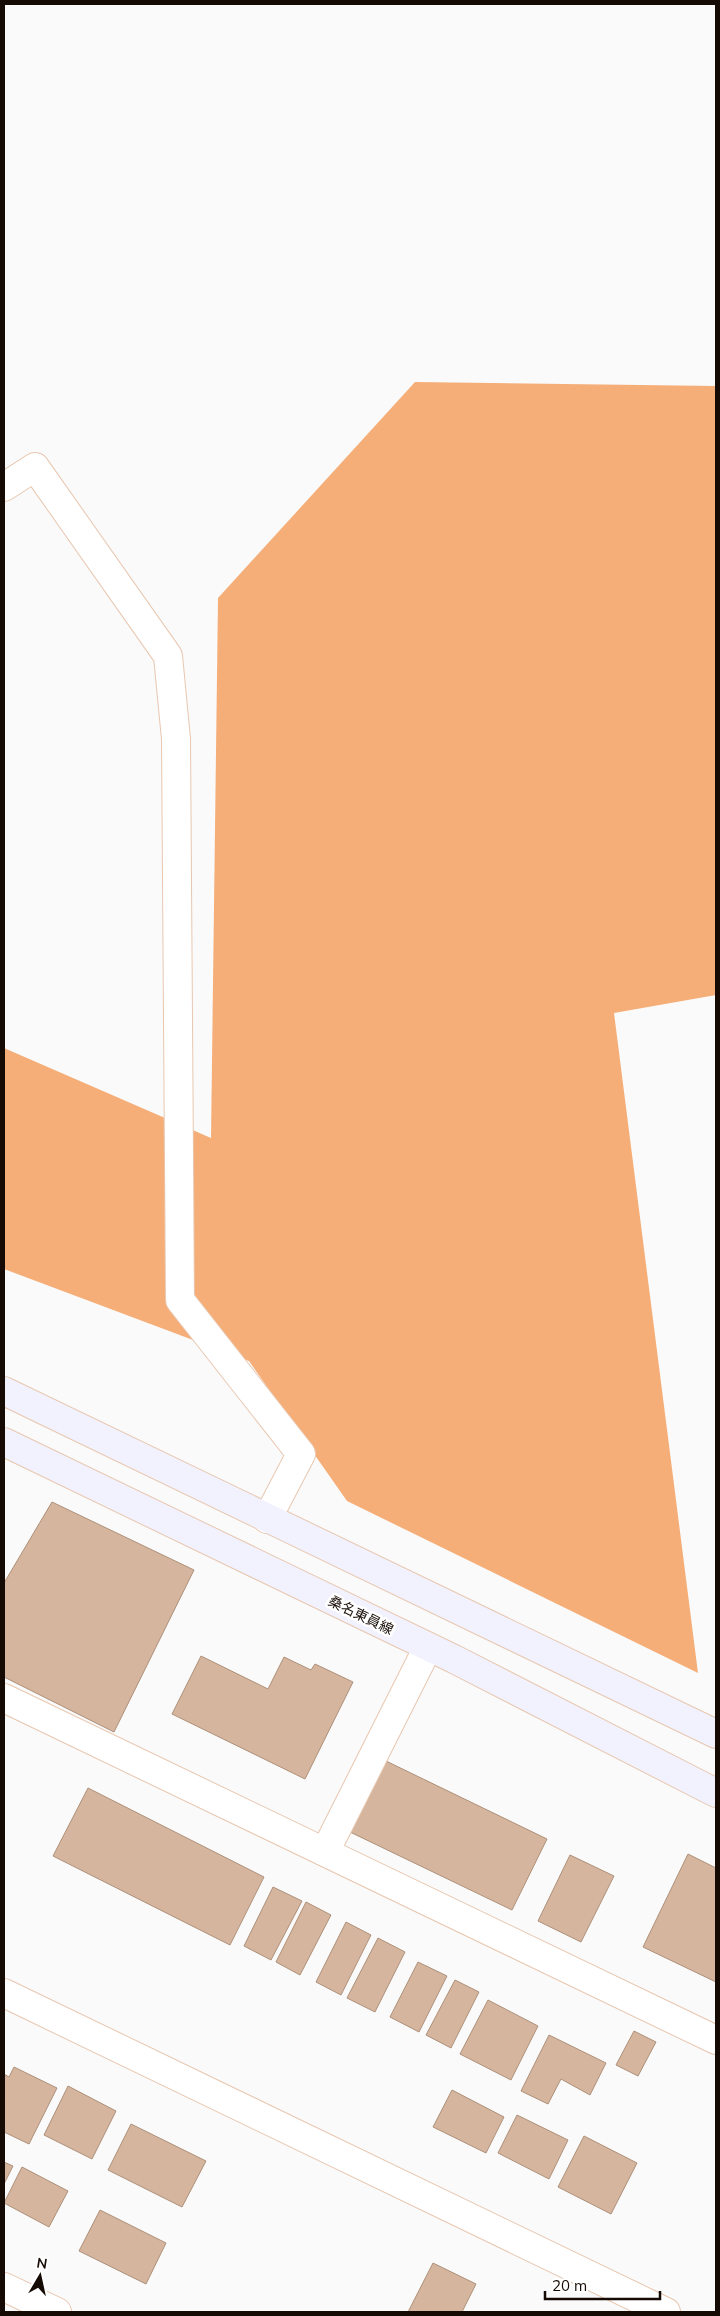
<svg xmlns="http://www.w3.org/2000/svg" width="720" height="2316" viewBox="0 0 720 2316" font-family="Mulish,'Noto Sans JP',sans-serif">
<rect width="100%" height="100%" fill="#fafafa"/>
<polygon fill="#f5ae78" points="415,382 716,386 716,995 614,1013 698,1673 347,1501 249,1361 4,1269 4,1048 211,1138 218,598"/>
<g fill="#d5b59e" stroke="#ae9079">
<polygon points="52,1502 194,1570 114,1732 4,1677 4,1583"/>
<polygon points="201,1656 268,1689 284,1657 311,1670 315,1664 353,1682 305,1779 172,1714"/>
<polygon points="386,1761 547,1839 512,1910 350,1832"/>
<polygon points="88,1788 264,1877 230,1945 53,1856"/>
<polygon points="688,1854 716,1868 716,1982 643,1947"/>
<polygon points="570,1855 614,1876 581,1942 538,1921"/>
<polygon points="273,1887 302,1901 271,1960 244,1946"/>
<polygon points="306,1902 331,1915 300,1975 276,1962"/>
<polygon points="346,1922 371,1935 341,1995 316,1982"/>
<polygon points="378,1938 405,1952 375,2012 347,1998"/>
<polygon points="418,1962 447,1976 419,2032 390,2017"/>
<polygon points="455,1980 479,1992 451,2048 426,2035"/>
<polygon points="488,2000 538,2026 511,2080 460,2054"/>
<polygon points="634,2031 656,2042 638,2076 616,2065"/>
<polygon points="549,2035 606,2063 590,2095 561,2079 548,2104 521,2091"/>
<polygon points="14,2067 57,2088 29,2144 4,2132 4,2074 9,2077"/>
<polygon points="68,2086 116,2111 92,2159 44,2135"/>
<polygon points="452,2090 504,2117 486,2153 433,2127"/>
<polygon points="517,2115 568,2140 549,2179 498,2153"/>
<polygon points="131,2124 206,2161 182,2207 108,2170"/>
<polygon points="584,2136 637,2163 611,2214 558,2187"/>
<polygon points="4,2162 13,2166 4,2184"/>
<polygon points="22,2167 68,2191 49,2227 4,2203"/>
<polygon points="100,2210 166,2243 146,2284 79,2251"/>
<polygon points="433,2263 476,2284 462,2312 408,2312"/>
</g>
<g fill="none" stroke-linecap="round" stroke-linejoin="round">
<defs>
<g id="minor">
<polyline points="4,487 35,467 168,656 176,739 180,1300 301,1454 267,1519"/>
<polyline points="4,1698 716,2040"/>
<polyline points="325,1852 428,1647"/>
<polyline points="4,1993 666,2312"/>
<polyline points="4,2287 57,2312"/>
</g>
<g id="secondary">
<polyline points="4,1391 716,1734"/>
<polyline points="4,1442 454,1659 716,1793"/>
</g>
</defs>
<use href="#minor" stroke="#e8c7b0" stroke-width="30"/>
<use href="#secondary" stroke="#e8c7b0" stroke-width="30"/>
<use href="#minor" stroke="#fff" stroke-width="28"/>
<use href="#secondary" stroke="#f1f2fe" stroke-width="28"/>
</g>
<g text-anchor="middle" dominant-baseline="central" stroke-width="5" stroke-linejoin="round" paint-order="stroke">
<g font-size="14" fill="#150a04" stroke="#fff">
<text transform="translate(361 1615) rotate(26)">桑名東員線</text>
</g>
</g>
<rect width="720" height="2316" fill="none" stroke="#150a04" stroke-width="10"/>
<g transform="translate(40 2276) rotate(9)" stroke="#ffffff" stroke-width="4" paint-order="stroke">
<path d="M0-4L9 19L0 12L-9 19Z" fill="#150a04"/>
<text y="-8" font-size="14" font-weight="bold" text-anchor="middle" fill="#150a04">N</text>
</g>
<path d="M545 2291v8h115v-8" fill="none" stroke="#150a04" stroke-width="2.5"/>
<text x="552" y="2291" font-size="15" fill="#150a04" stroke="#ffffff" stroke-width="4" paint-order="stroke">20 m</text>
</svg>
